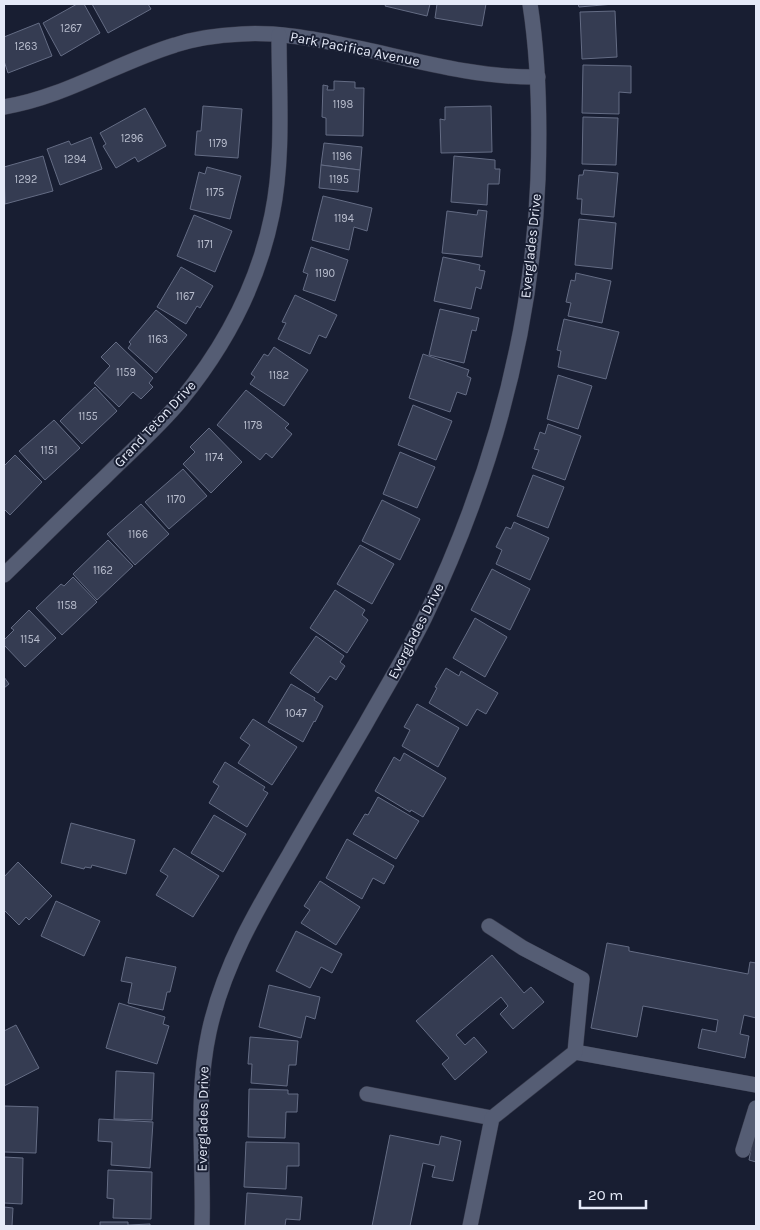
<svg xmlns="http://www.w3.org/2000/svg" width="760" height="1230" viewBox="0 0 760 1230" font-family="Karla,sans-serif">
<rect width="100%" height="100%" fill="#181e32"/>
<g fill="#353c52" stroke="#646c84">
<polygon points="77,4 84,4 100,33 61,56 43,23"/>
<polygon points="92,4 148,4 151,9 108,33"/>
<polygon points="386,4 430,4 427,16 385,6"/>
<polygon points="437,4 486,4 482,26 435,18"/>
<polygon points="578,4 614,4 579,7"/>
<polygon points="615,11 617,57 582,59 580,12"/>
<polygon points="39,23 52,56 8,73 4,61 4,37"/>
<polygon points="583,65 631,66 631,93 619,92 619,114 582,113"/>
<polygon points="334,81 355,82 355,88 364,88 363,136 326,135 326,118 322,117 323,85 328,86 327,90 334,90"/>
<polygon points="203,106 242,109 238,158 195,155 197,131 201,131"/>
<polygon points="491,106 492,152 441,153 440,119 445,120 445,107"/>
<polygon points="145,108 166,146 138,162 135,157 116,168 103,146 106,144 100,133"/>
<polygon points="583,117 618,118 616,165 582,164"/>
<polygon points="91,137 102,169 60,185 47,149 69,141 71,145"/>
<polygon points="324,143 362,147 360,170 321,165"/>
<polygon points="43,156 53,191 5,204 4,167"/>
<polygon points="454,156 495,160 495,169 500,169 499,184 488,184 487,205 451,202"/>
<polygon points="321,165 360,170 358,192 319,188"/>
<polygon points="207,167 241,176 230,219 190,209 199,172 205,174"/>
<polygon points="584,170 618,173 614,217 581,214 582,199 577,199 579,175 583,175"/>
<polygon points="323,196 372,208 367,231 354,227 349,250 312,240"/>
<polygon points="478,210 487,211 482,257 442,253 447,211 477,215"/>
<polygon points="194,215 232,231 215,272 177,256"/>
<polygon points="579,219 616,223 612,269 575,265"/>
<polygon points="311,247 348,260 335,301 303,290 308,274 303,272"/>
<polygon points="443,257 480,265 479,270 485,271 481,289 476,287 471,309 434,301"/>
<polygon points="181,267 213,286 200,308 197,306 186,324 157,307"/>
<polygon points="576,273 611,281 602,323 568,316 571,303 566,302 571,280 575,281"/>
<polygon points="295,295 337,315 326,338 319,335 310,354 278,339 286,323 282,322"/>
<polygon points="440,309 479,318 476,331 472,330 464,363 429,355"/>
<polygon points="156,310 187,335 156,373 128,348 131,344 129,342"/>
<polygon points="564,319 619,332 606,379 558,367 561,351 557,350"/>
<polygon points="116,342 153,378 149,383 153,387 141,399 133,392 119,407 94,383 110,366 101,357"/>
<polygon points="274,347 308,370 284,406 250,384 255,377 251,374 264,354 268,356"/>
<polygon points="423,354 469,370 467,376 471,378 466,395 457,392 450,412 409,398"/>
<polygon points="558,375 592,386 578,429 547,419"/>
<polygon points="95,387 117,411 82,444 60,421"/>
<polygon points="246,390 289,424 285,428 292,434 272,458 266,453 260,460 217,425"/>
<polygon points="413,405 452,421 436,460 398,445"/>
<polygon points="54,420 80,448 45,480 19,451"/>
<polygon points="548,424 581,436 565,480 532,468 539,450 534,449 540,432 545,434"/>
<polygon points="209,428 242,462 211,493 183,464 195,452 190,447"/>
<polygon points="400,452 435,467 417,508 383,494"/>
<polygon points="15,455 42,482 10,515 4,509 4,466"/>
<polygon points="183,469 207,496 169,529 145,502"/>
<polygon points="533,475 564,487 548,528 517,516"/>
<polygon points="382,500 420,519 400,560 362,541"/>
<polygon points="141,504 169,534 135,565 107,534"/>
<polygon points="514,522 549,538 530,580 496,564 502,550 496,547 506,527 511,529"/>
<polygon points="108,540 133,566 97,600 73,574"/>
<polygon points="360,545 394,564 372,604 337,584"/>
<polygon points="492,569 530,589 510,630 471,610"/>
<polygon points="73,577 97,602 62,635 36,608 61,584 64,586"/>
<polygon points="335,590 365,610 362,615 368,620 347,653 310,628"/>
<polygon points="29,610 56,638 25,667 4,645 4,640 14,630 11,628"/>
<polygon points="475,618 507,637 485,677 453,658"/>
<polygon points="316,636 344,656 340,662 345,666 336,680 330,676 318,693 290,673"/>
<polygon points="446,668 459,676 461,671 498,693 486,714 477,709 467,726 429,703 437,688 435,687"/>
<polygon points="4,677 9,684 4,688"/>
<polygon points="291,684 315,698 314,700 323,706 315,722 314,721 303,742 268,722"/>
<polygon points="417,704 459,728 438,767 402,746 410,730 404,727"/>
<polygon points="253,719 297,747 272,785 238,763 250,745 240,738"/>
<polygon points="404,753 446,778 423,817 411,810 410,812 375,791 394,757 400,761"/>
<polygon points="225,762 265,787 263,790 268,793 247,827 209,803 219,786 213,782"/>
<polygon points="378,797 419,821 396,859 353,834 365,814 368,815"/>
<polygon points="214,815 246,834 223,872 191,853"/>
<polygon points="71,823 135,840 126,874 92,865 91,868 85,867 84,869 61,863"/>
<polygon points="347,839 394,866 384,884 373,878 362,899 326,878"/>
<polygon points="174,848 219,876 193,917 156,895 168,876 160,871"/>
<polygon points="18,862 52,896 29,920 26,917 19,925 4,910 4,877"/>
<polygon points="320,881 360,907 336,945 301,923 310,910 304,906"/>
<polygon points="56,901 100,921 84,956 41,936"/>
<polygon points="296,931 342,954 332,973 321,967 310,988 276,971"/>
<polygon points="607,943 629,947 629,951 748,974 750,962 756,963 756,1018 744,1015 740,1034 749,1036 745,1058 698,1048 702,1029 716,1032 718,1020 643,1006 637,1037 591,1028"/>
<polygon points="492,955 524,993 531,987 544,1002 513,1029 500,1014 508,1006 501,997 456,1035 465,1045 474,1037 487,1052 455,1080 442,1064 449,1058 416,1021"/>
<polygon points="126,957 176,967 170,992 167,992 163,1010 128,1003 132,983 121,981"/>
<polygon points="269,985 320,997 315,1019 306,1016 301,1038 259,1027"/>
<polygon points="119,1003 165,1017 163,1024 169,1026 157,1064 106,1048"/>
<polygon points="16,1025 39,1068 4,1086 4,1031"/>
<polygon points="250,1037 298,1041 296,1065 289,1065 287,1086 251,1083 252,1064 248,1064"/>
<polygon points="116,1071 154,1073 152,1120 114,1119"/>
<polygon points="249,1089 288,1090 288,1094 298,1094 297,1112 286,1112 285,1138 248,1137"/>
<polygon points="4,1106 38,1107 36,1153 4,1152"/>
<polygon points="99,1119 153,1122 150,1168 111,1165 112,1142 98,1141"/>
<polygon points="756,1124 756,1162 749,1160"/>
<polygon points="390,1135 439,1145 441,1136 461,1141 453,1181 432,1177 435,1166 423,1163 410,1226 372,1226"/>
<polygon points="246,1142 299,1143 299,1166 287,1166 286,1189 244,1187"/>
<polygon points="4,1157 23,1158 22,1204 4,1203"/>
<polygon points="108,1170 152,1172 151,1219 113,1218 114,1199 107,1198"/>
<polygon points="247,1193 302,1197 300,1220 286,1219 285,1226 245,1226"/>
<polygon points="4,1207 13,1208 12,1226 4,1226"/>
<polygon points="100,1222 128,1222 128,1225 150,1224 150,1226 100,1226"/>
</g>
<g fill="none" stroke-linecap="round" stroke-linejoin="round">
<defs>
<g id="minor">
<path d="M4,107C65,97 116,63 175,45C196,38 220,35 242,34C275,32 308,38 340,44C405,57 471,78 538,77"/>
<path d="M4,575C37,543 70,510 104,478C130,452 158,428 181,400C225,346 258,284 272,215C284,157 279,94 279,35"/>
<polyline points="575,1052 756,1085"/>
<polyline points="367,1094 492,1118"/>
<polyline points="743,1150 756,1108"/>
<path d="M202,1226C204,1161 195,1096 209,1032C223,967 256,911 289,855C314,811 340,768 365,725C385,689 407,654 425,617C491,479 532,332 538,179C540,120 539,62 530,4"/>
<polyline points="470,1226 492,1118 575,1052 582,979 523,948 489,926"/>
</g>
</defs>
<use href="#minor" stroke="#36394a" stroke-width="16"/>
<use href="#minor" stroke="#555d74" stroke-width="15"/>
</g>
<g text-anchor="middle" dominant-baseline="central" stroke-width="4" stroke-linejoin="round" paint-order="stroke">
<g font-size="11" fill="#b9bece">
<text x="71" y="28">1267</text>
<text x="26" y="46">1263</text>
<text x="343" y="104">1198</text>
<text x="132" y="138">1296</text>
<text x="218" y="143">1179</text>
<text x="342" y="156">1196</text>
<text x="75" y="159">1294</text>
<text x="26" y="179">1292</text>
<text x="339" y="179">1195</text>
<text x="215" y="192">1175</text>
<text x="344" y="218">1194</text>
<text x="205" y="244">1171</text>
<text x="325" y="273">1190</text>
<text x="185" y="296">1167</text>
<text x="158" y="339">1163</text>
<text x="126" y="372">1159</text>
<text x="279" y="375">1182</text>
<text x="88" y="416">1155</text>
<text x="253" y="425">1178</text>
<text x="49" y="450">1151</text>
<text x="214" y="457">1174</text>
<text x="176" y="499">1170</text>
<text x="138" y="534">1166</text>
<text x="103" y="570">1162</text>
<text x="67" y="605">1158</text>
<text x="30" y="639">1154</text>
<text x="296" y="713">1047</text>
</g>
<g font-size="14" fill="#e5eaf8" stroke="#181e32">
<text transform="translate(355 49) rotate(11)">Park Pacifica Avenue</text>
<text transform="translate(531 246) rotate(-84)">Everglades Drive</text>
<text transform="translate(155 424) rotate(-47)">Grand Teton Drive</text>
<text transform="translate(416 631) rotate(-63)">Everglades Drive</text>
<text transform="translate(203 1119) rotate(-89)">Everglades Drive</text>
</g>
</g>
<rect width="760" height="1230" fill="none" stroke="#e5eaf8" stroke-width="10"/>
<path d="M580 1200v8h66v-8" fill="none" stroke="#e5eaf8" stroke-width="2.5"/>
<text x="588" y="1200" font-size="15" fill="#e5eaf8" stroke="#181e32" stroke-width="4" paint-order="stroke">20 m</text>
</svg>
